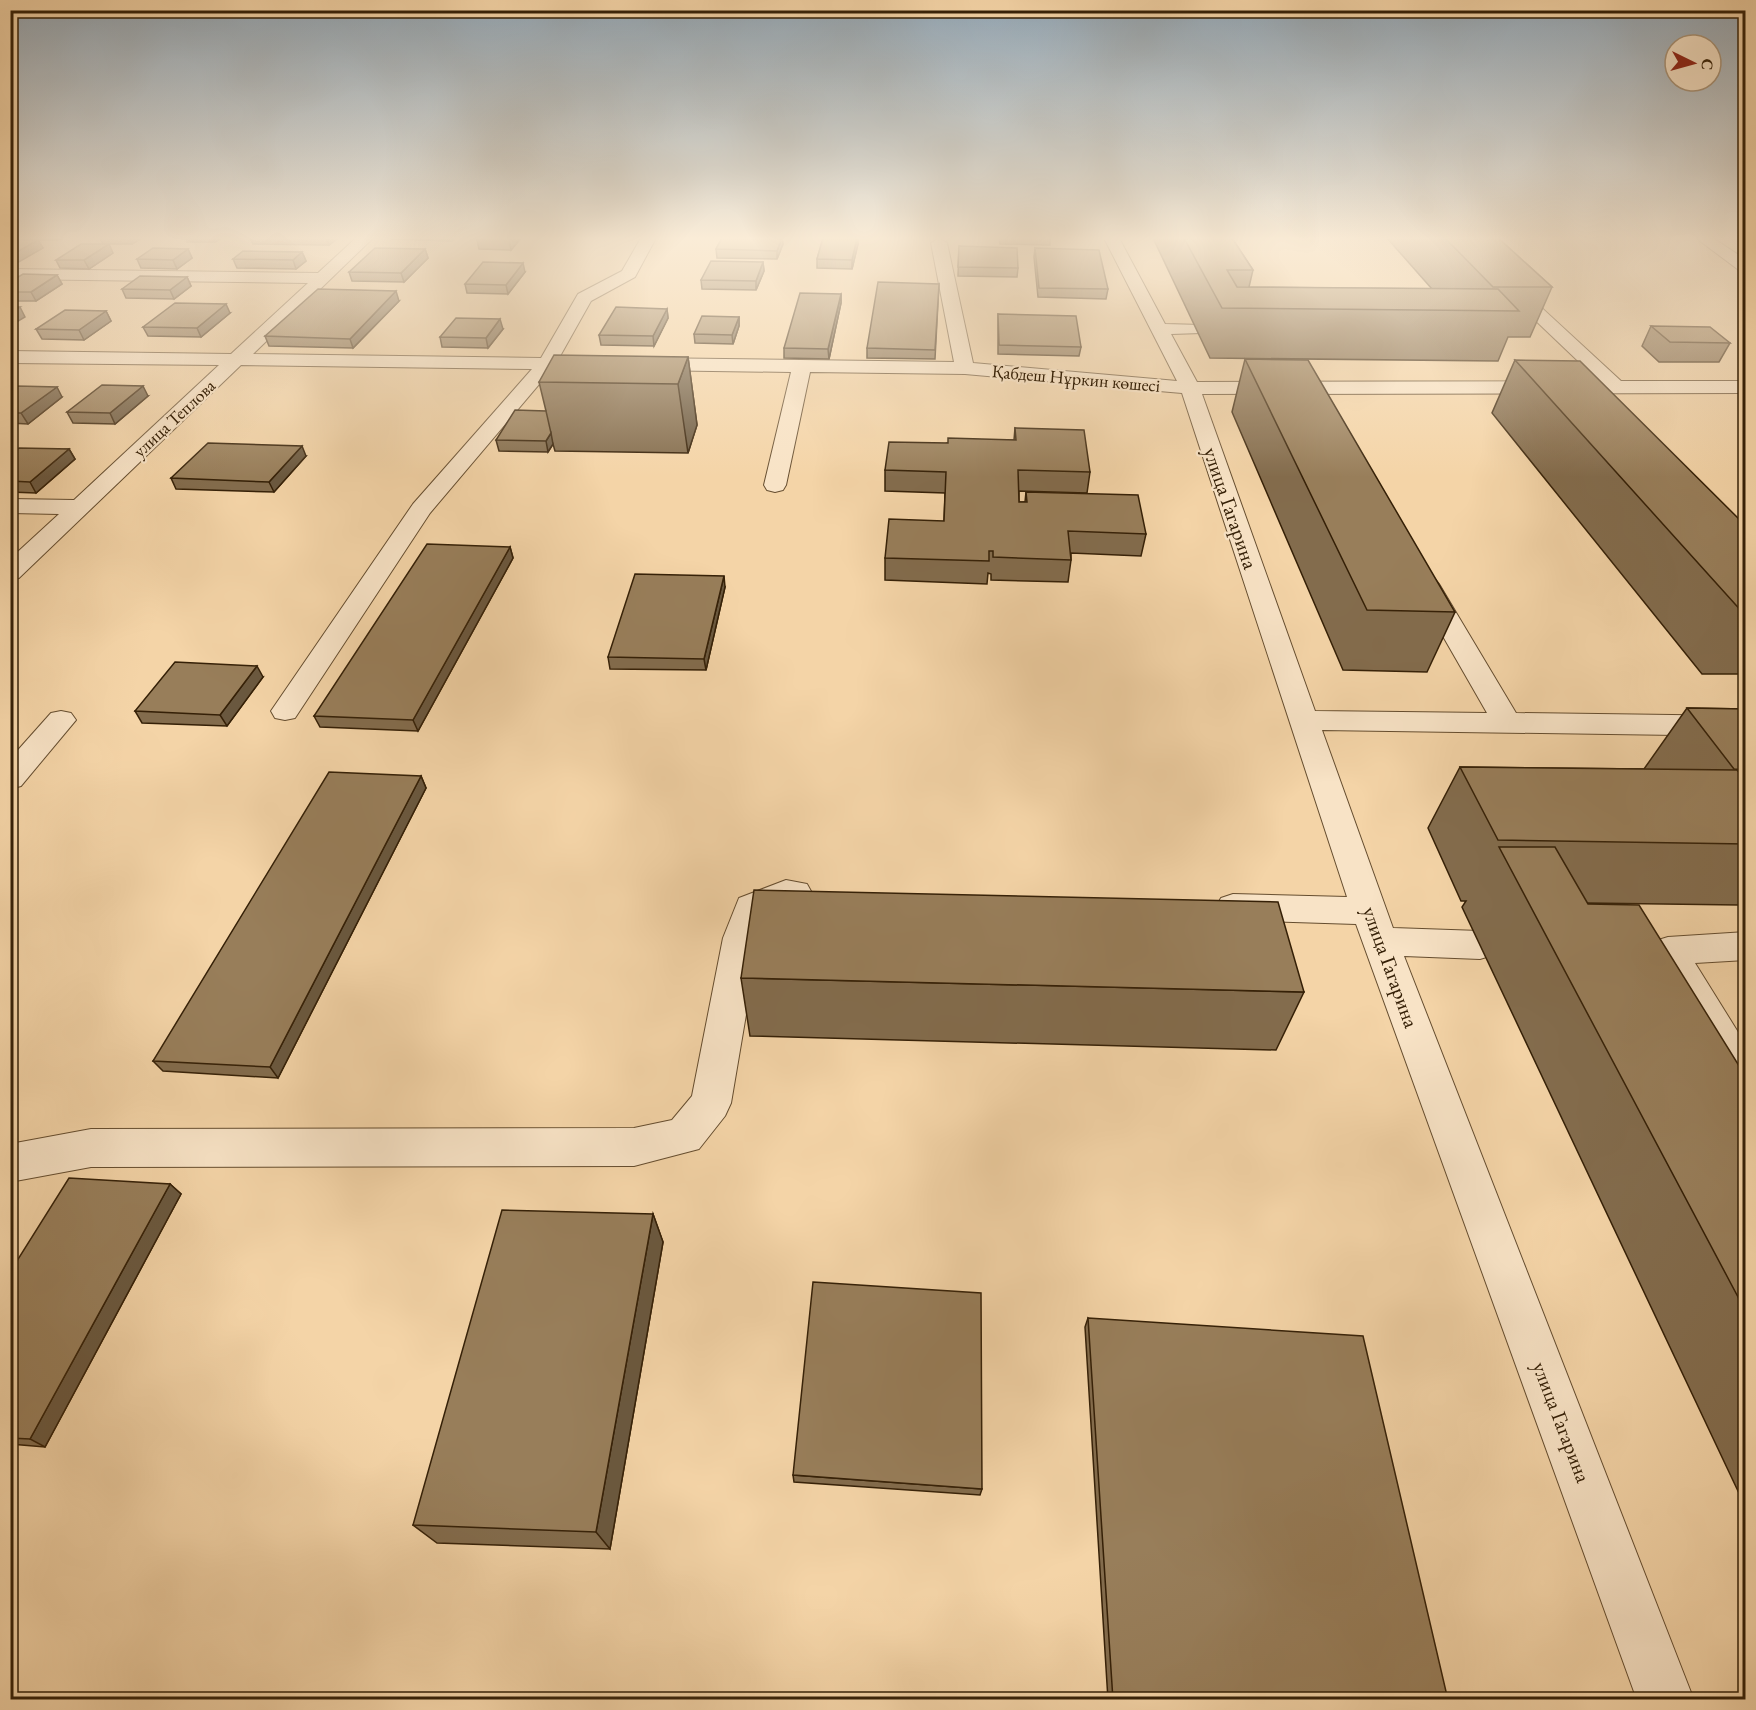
<svg xmlns="http://www.w3.org/2000/svg" width="1756" height="1710" viewBox="0 0 1756 1710" font-family="'EB Garamond',serif">
<rect width="100%" height="100%" fill="#f4d4a7"/>
<filter id="stains"><feTurbulence type="fractalNoise" baseFrequency=".00333" numOctaves="4"/><feColorMatrix values="0 0 0 0 .2 0 0 0 0 .09 0 0 0 0 .02 0 0 0 .5 -.17"/></filter>
<radialGradient id="worn" r=".72"><stop offset=".6" stop-color="#630" stop-opacity="0"/><stop offset="1" stop-color="#630" stop-opacity=".3"/></radialGradient>
<g fill="none" stroke-linecap="round" stroke-linejoin="round">
<defs>
<g id="minor">
<polygon points="356,238 373,238 253,354 541,358 578,294 622,271 641,238 656,238 635,277 591,301 559,358 603,360 605,364 603,368 552,369 430,513 295,718 285,720 275,718 271,711 413,504 532,369 241,365 19,578 10,580 10,559 59,514 10,513 10,499 74,500 219,365 10,363 10,351 231,354 308,283 10,279 10,269 318,273"/>
<polygon points="939,238 947,243 973,363 1177,381 1104,238 1119,238 1165,324 1202,325 1205,329 1202,333 1171,334 1197,382 1599,381 1449,238 1466,238 1621,381 1746,381 1746,393 1202,394 1315,711 1487,713 1413,584 1417,579 1426,576 1435,579 1439,584 1516,713 1746,716 1746,736 1322,730 1393,928 1480,931 1493,935 1498,945 1493,955 1480,959 1404,956 1694,1700 1637,1700 1356,924 1233,920 1221,916 1216,907 1221,898 1233,894 1347,897 1182,393 965,374 810,372 786,485 783,490 775,492 767,490 764,485 791,372 644,370 637,368 635,364 637,360 644,358 954,362 931,243"/>
<polygon points="1696,238 1713,238 1746,260 1746,273 1740,271"/>
<polygon points="61,711 71,713 76,720 21,786 10,789 10,759 51,713"/>
<polygon points="786,880 807,884 812,893 807,902 789,906 766,915 759,938 731,1103 725,1116 699,1149 634,1166 91,1167 10,1182 10,1144 91,1129 634,1128 672,1120 692,1096 723,938 739,898"/>
<polygon points="1746,932 1746,960 1695,963 1746,1045 1746,1097 1732,1092 1650,951 1655,941 1668,937"/>
</g>
</defs>
<use href="#minor" stroke="#654d2f" stroke-width="2"/>
<use href="#minor" fill="#f8e3c6" fill-rule="evenodd"/>
</g>
<g fill="#836c4d" stroke="#352007" stroke-width="1.5">
<polygon points="27,238 63,238 58,240 38,240 43,248 28,239"/>
<polygon points="100,238 142,238 132,244 103,244"/>
<polygon points="186,238 222,238 215,242 187,242"/>
<polygon points="250,238 338,238 329,245 253,244"/>
<polygon points="390,238 455,238 452,241 391,239"/>
<polygon points="521,238 511,250 479,249 477,240"/>
<polygon points="722,238 782,238 783,244 777,259 717,258 716,249"/>
<polygon points="823,238 858,238 858,244 852,269 817,268 817,259"/>
<polygon points="999,238 1050,238 1050,245 1000,244"/>
<polygon points="1153,238 1232,238 1253,270 1249,287 1432,289 1387,238 1498,238 1552,287 1530,337 1508,337 1498,361 1210,358"/>
<polygon points="959,246 1018,268 1017,277 958,276"/>
<polygon points="1035,248 1108,289 1106,299 1038,297 1034,257"/>
<polygon points="188,249 192,258 177,269 141,268 137,259"/>
<polygon points="425,249 428,258 404,282 352,281 349,272"/>
<polygon points="302,252 306,261 296,269 237,268 233,259"/>
<polygon points="113,253 89,269 60,268 56,260"/>
<polygon points="763,262 764,271 756,290 702,289 701,280"/>
<polygon points="525,272 508,294 467,293 465,284"/>
<polygon points="57,275 62,284 36,301 10,301 10,282"/>
<polygon points="187,277 191,286 174,299 126,298 122,289"/>
<polygon points="939,284 935,359 867,358 867,348"/>
<polygon points="841,294 841,303 829,359 784,358 784,348"/>
<polygon points="399,301 353,348 269,346 265,336"/>
<polygon points="667,309 668,318 654,346 601,345 599,335"/>
<polygon points="106,311 111,321 84,340 42,339 36,329"/>
<polygon points="230,313 201,337 148,336 143,327"/>
<polygon points="998,314 1081,347 1079,356 998,354"/>
<polygon points="739,317 739,326 733,344 695,343 694,334"/>
<polygon points="1651,326 1730,343 1719,362 1659,362 1642,346"/>
<polygon points="503,329 488,348 442,347 440,337"/>
<polygon points="688,357 697,425 688,453 555,451 553,444 548,452 499,451 496,440 546,411 539,382"/>
<polygon points="1245,359 1455,612 1427,672 1343,670 1232,412"/>
<polygon points="1515,360 1746,526 1746,674 1702,674 1492,413"/>
<polygon points="10,390 62,397 28,424 10,423"/>
<polygon points="148,396 115,424 73,423 67,412"/>
<polygon points="1015,428 1090,472 1087,493 1019,491 1019,502 1025,502 1026,492 1146,534 1141,556 1071,553 1071,560 1068,582 991,580 991,574 988,573 987,584 885,580 885,558 944,521 945,493 885,491 885,470 947,443 1014,440"/>
<polygon points="69,449 75,459 36,493 10,492 10,455"/>
<polygon points="306,456 274,492 176,489 171,478"/>
<polygon points="510,547 513,558 418,731 320,727 314,716"/>
<polygon points="725,587 706,670 610,669 608,657"/>
<polygon points="263,677 227,726 142,723 135,711"/>
<polygon points="1687,708 1746,709 1746,898 1739,905 1587,903 1746,1077 1746,1508 1462,907 1466,901 1461,901 1428,828 1460,767 1644,769"/>
<polygon points="421,776 426,788 278,1078 163,1071 153,1061"/>
<polygon points="741,978 1304,992 1276,1050 750,1036"/>
<polygon points="170,1184 181,1194 45,1447 10,1444 10,1272"/>
<polygon points="653,1214 663,1242 610,1549 437,1543 413,1525"/>
<polygon points="1088,1318 1448,1700 1108,1700 1085,1327"/>
<polygon points="793,1475 982,1489 980,1495 794,1482"/>
</g>
<g fill="#6a583f" stroke="#352007" stroke-width="1.5">
<polygon points="129,238 142,238 132,244"/>
<polygon points="213,238 222,238 215,242"/>
<polygon points="326,238 338,238 329,245"/>
<polygon points="512,238 521,238 511,250 509,241"/>
<polygon points="782,238 783,244 777,259 777,251"/>
<polygon points="857,238 858,244 852,269 852,260"/>
<polygon points="38,240 43,248 10,267 10,256"/>
<polygon points="109,244 113,253 89,269 84,260"/>
<polygon points="188,249 192,258 177,269 173,260"/>
<polygon points="425,249 428,258 404,282 401,273"/>
<polygon points="302,252 306,261 296,269 293,260"/>
<polygon points="763,262 764,271 756,290 756,281"/>
<polygon points="523,263 525,272 508,294 506,285"/>
<polygon points="57,275 62,284 36,301 31,292"/>
<polygon points="187,277 191,286 174,299 170,290"/>
<polygon points="396,291 399,301 353,348 350,339"/>
<polygon points="841,294 841,303 829,359 828,349"/>
<polygon points="226,304 230,313 201,337 197,328"/>
<polygon points="20,307 25,317 10,326 10,313"/>
<polygon points="667,309 668,318 654,346 653,336"/>
<polygon points="106,311 111,321 84,340 79,330"/>
<polygon points="739,317 739,326 733,344 732,335"/>
<polygon points="500,319 503,329 488,348 486,338"/>
<polygon points="688,357 697,425 688,453 678,384"/>
<polygon points="143,386 148,396 115,424 110,413"/>
<polygon points="57,387 62,397 28,424 21,413"/>
<polygon points="551,433 553,444 548,452 546,441"/>
<polygon points="302,446 306,456 274,492 269,482"/>
<polygon points="69,449 75,459 36,493 30,482"/>
<polygon points="510,547 513,558 418,731 413,720"/>
<polygon points="724,576 725,587 706,670 704,659"/>
<polygon points="257,666 263,677 227,726 220,715"/>
<polygon points="421,776 426,788 278,1078 270,1067"/>
<polygon points="170,1184 181,1194 45,1447 30,1439"/>
<polygon points="653,1214 663,1242 610,1549 596,1532"/>
</g>
<g fill="#987e5a" stroke="#352007" stroke-width="1.5">
<polygon points="479,238 512,238 509,241 477,240"/>
<polygon points="722,238 782,238 777,251 716,249"/>
<polygon points="823,238 857,238 852,260 817,259"/>
<polygon points="1184,238 1232,238 1253,270 1227,270 1237,287 1498,289 1519,311 1222,308"/>
<polygon points="1445,238 1498,238 1552,287 1493,287"/>
<polygon points="10,239 38,240 10,256"/>
<polygon points="81,244 109,244 84,260 56,260"/>
<polygon points="959,246 1017,248 1018,268 958,267"/>
<polygon points="153,248 188,249 173,260 137,259"/>
<polygon points="375,248 425,249 401,273 349,272"/>
<polygon points="1035,248 1099,250 1108,289 1039,288"/>
<polygon points="243,251 302,252 293,260 233,259"/>
<polygon points="711,261 763,262 756,281 701,280"/>
<polygon points="483,262 523,263 506,285 465,284"/>
<polygon points="23,274 57,275 31,292 10,292 10,282"/>
<polygon points="140,276 187,277 170,290 122,289"/>
<polygon points="878,282 939,284 935,350 867,348"/>
<polygon points="318,289 396,291 350,339 265,336"/>
<polygon points="800,293 841,294 828,349 784,348"/>
<polygon points="175,303 226,304 197,328 143,327"/>
<polygon points="10,307 20,307 10,313"/>
<polygon points="616,307 667,309 653,336 599,335"/>
<polygon points="65,310 106,311 79,330 36,329"/>
<polygon points="998,314 1076,316 1081,347 999,345"/>
<polygon points="702,316 739,317 732,335 694,334"/>
<polygon points="456,318 500,319 486,338 440,337"/>
<polygon points="1651,326 1710,327 1730,343 1670,342"/>
<polygon points="554,355 688,357 678,384 539,382"/>
<polygon points="1245,359 1308,360 1455,612 1367,610"/>
<polygon points="1515,360 1580,361 1746,526 1746,614 1744,614"/>
<polygon points="102,385 143,386 110,413 67,412"/>
<polygon points="17,386 57,387 21,413 10,413 10,390"/>
<polygon points="515,410 546,411 551,433 546,441 496,440"/>
<polygon points="1015,428 1084,430 1090,472 1018,470 1019,502 1027,502 1026,492 1138,495 1146,534 1068,531 1071,560 993,557 993,551 989,551 989,561 885,558 889,519 944,521 946,472 885,470 889,442 948,443 948,438 1016,440"/>
<polygon points="208,443 302,446 269,482 171,478"/>
<polygon points="19,448 69,449 30,482 10,481 10,455"/>
<polygon points="427,544 510,547 413,720 314,716"/>
<polygon points="635,574 724,576 704,659 608,657"/>
<polygon points="175,662 257,666 220,715 135,711"/>
<polygon points="1687,708 1746,709 1746,770 1734,769"/>
<polygon points="1460,767 1737,770 1746,781 1746,844 1498,840"/>
<polygon points="329,772 421,776 270,1067 153,1061"/>
<polygon points="1499,847 1555,847 1588,904 1639,905 1746,1077 1746,1312"/>
<polygon points="754,890 1278,902 1304,992 741,978"/>
<polygon points="69,1178 170,1184 30,1439 10,1438 10,1272"/>
<polygon points="502,1210 653,1214 596,1532 413,1525"/>
<polygon points="813,1282 981,1293 982,1489 793,1475"/>
<polygon points="1088,1318 1363,1336 1448,1700 1113,1700"/>
</g>
<linearGradient id="sky" x2="0" y2="1"><stop stop-color="#93a8b8"/><stop offset="0.5" stop-color="#faecd7"/><stop offset="1" stop-color="#faecd7" stop-opacity="0"/></linearGradient>
<rect width="1756" height="477" fill="url(#sky)"/>
<g text-anchor="middle" dominant-baseline="central" stroke-width="4.5" stroke-linejoin="round" paint-order="stroke">
<g font-size="18" fill="#352007" stroke="#f8e3c6">
<text transform="translate(1076 378) rotate(5)">Қабдеш Нұркин көшесі</text>
<text transform="translate(174 418) rotate(-43)">улица Теплова</text>
</g>
<g font-size="21" fill="#352007" stroke="#f8e3c6">
<text transform="translate(1231 508) rotate(71)">улица Гагарина</text>
<text transform="translate(1391 967) rotate(70)">улица Гагарина</text>
<text transform="translate(1562 1422) rotate(69)">улица Гагарина</text>
</g>
</g>
<rect width="1756" height="1710" fill="none" stroke="#f4d4a7" stroke-width="36"/>
<rect x="12" y="12" width="1732" height="1686" fill="none" stroke="#352007" stroke-width="3"/>
<rect x="18" y="18" width="1720" height="1674" fill="none" stroke="#352007" stroke-width="1.5"/>
<g transform="translate(1693 63) rotate(95)"><circle r="28" fill="#f8e3c6" stroke="#aa957a" stroke-width="1.5"/>
<path d="M0-4.5L10 22L0 15L-10 22Z" fill="#8f2418"/>
<text y="-9" font-size="16" font-weight="bold" text-anchor="middle" fill="#352007">С</text>
</g>
<rect width="100%" height="100%" filter="url(#stains)"/>
<rect width="100%" height="100%" fill="url(#worn)"/>
</svg>
